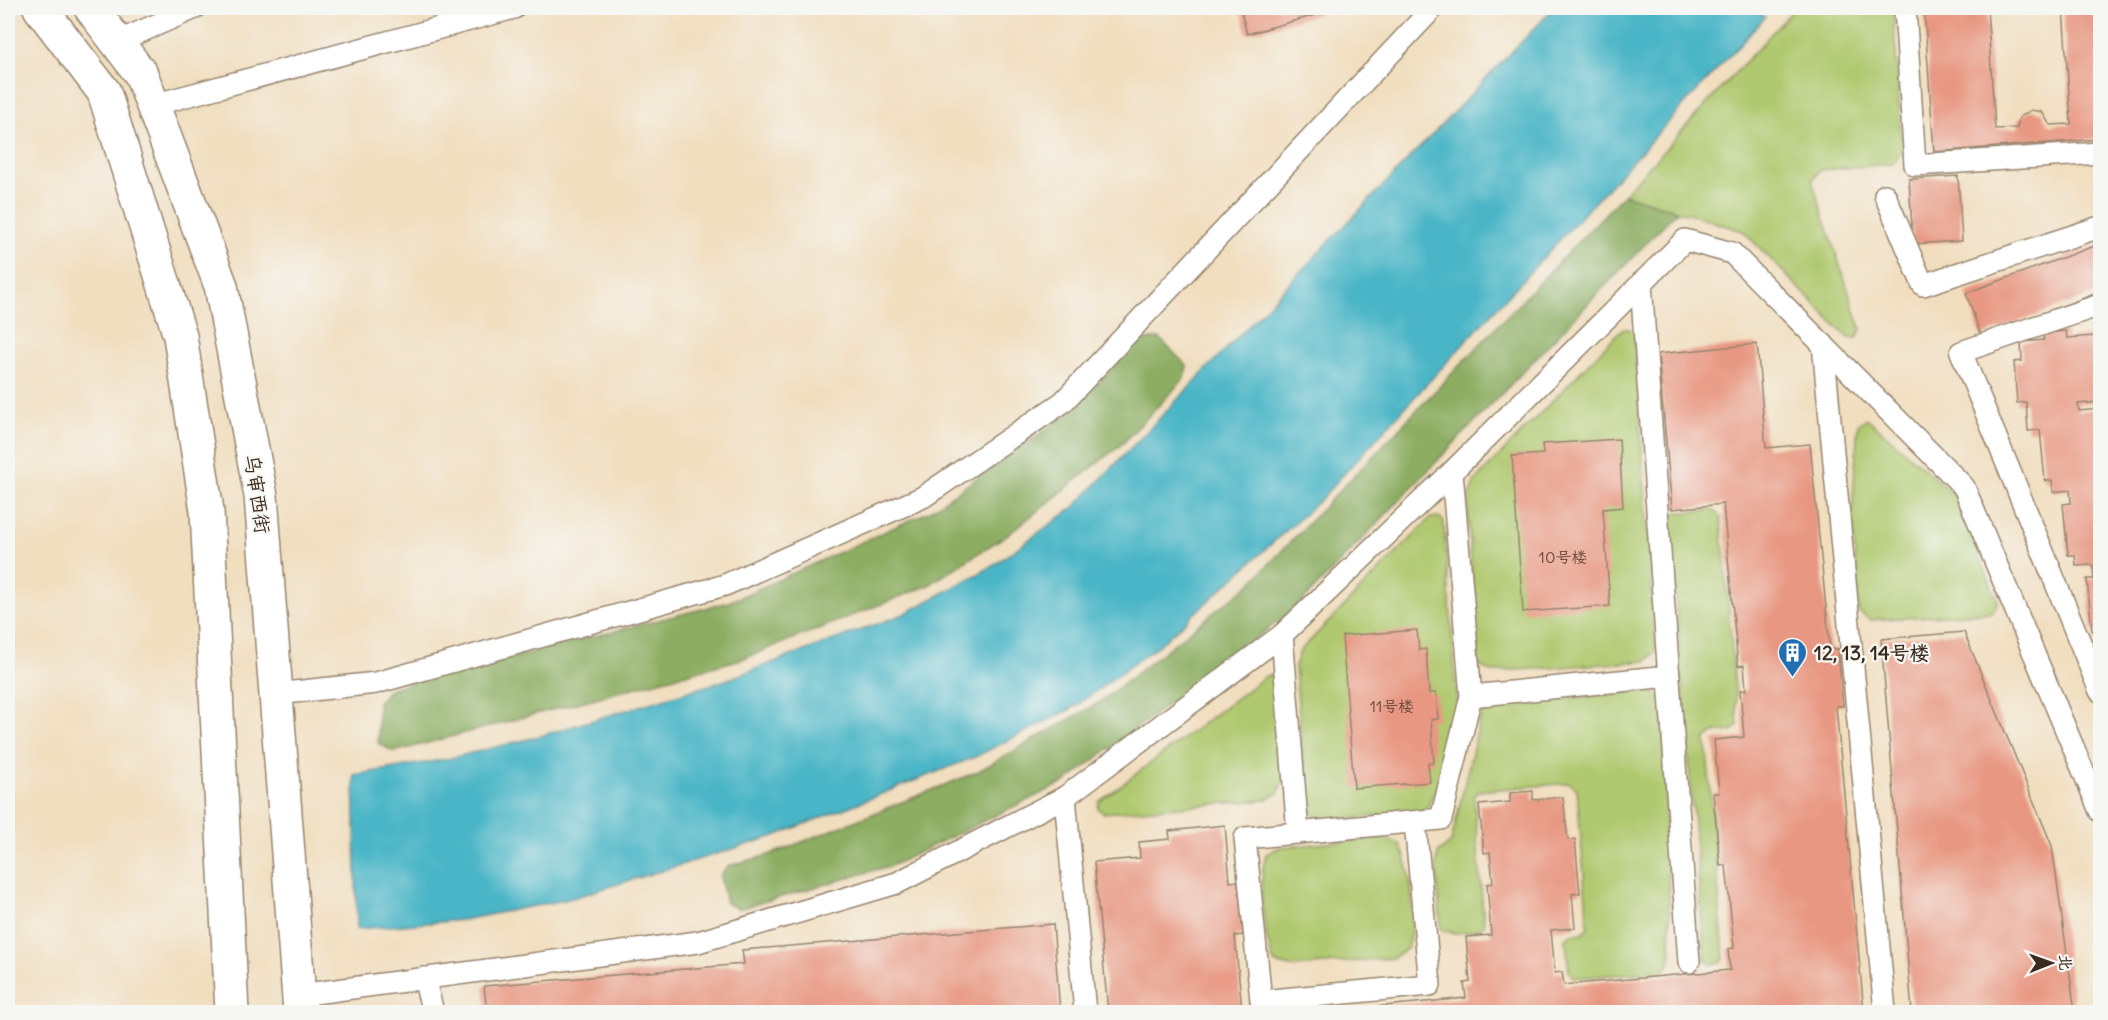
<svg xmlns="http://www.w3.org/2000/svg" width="2108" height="1020" viewBox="0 0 2108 1020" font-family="Delius,'LXGW WenKai TC',sans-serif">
<rect width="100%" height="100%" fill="#f6f6f2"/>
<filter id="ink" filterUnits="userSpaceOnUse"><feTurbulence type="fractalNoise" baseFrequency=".0167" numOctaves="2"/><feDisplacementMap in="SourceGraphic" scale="12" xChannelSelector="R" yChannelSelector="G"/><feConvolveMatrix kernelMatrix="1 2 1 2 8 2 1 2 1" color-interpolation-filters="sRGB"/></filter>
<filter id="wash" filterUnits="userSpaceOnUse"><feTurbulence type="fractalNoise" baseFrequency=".008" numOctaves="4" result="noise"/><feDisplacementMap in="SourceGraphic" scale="24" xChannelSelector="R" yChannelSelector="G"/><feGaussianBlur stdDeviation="1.35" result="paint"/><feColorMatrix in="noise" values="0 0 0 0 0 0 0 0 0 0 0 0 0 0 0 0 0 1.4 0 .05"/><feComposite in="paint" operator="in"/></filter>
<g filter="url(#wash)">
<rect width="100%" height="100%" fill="#f1debf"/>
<g fill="#b0c96f" stroke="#767a46" stroke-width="1.5">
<polygon points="1795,8 1893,8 1902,152 1892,164 1820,170 1812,181 1861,329 1857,338 1848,338 1743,231 1624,194"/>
<polygon points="1622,329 1629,329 1634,335 1656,651 1646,661 1492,672 1478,665 1467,501 1475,481"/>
<polygon points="1868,419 1954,495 1998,601 1993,612 1870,620 1859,612 1852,514 1858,423"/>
<polygon points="1713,510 1721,517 1738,725 1732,731 1712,733 1706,739 1724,958 1721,963 1711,964 1705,959 1669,519 1675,513"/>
<polygon points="1439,517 1444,522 1457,702 1446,764 1428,806 1419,812 1328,821 1313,815 1307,802 1295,667 1300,651 1431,518"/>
<polygon points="1274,675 1279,682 1285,776 1278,793 1265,800 1103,813 1098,808 1099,802 1266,676"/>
<path d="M1650,690L1663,700L1671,962L1663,971L1574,978L1569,971L1566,939L1571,934L1583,933L1588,927L1577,789L1570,783L1478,791L1474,797L1484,925C1475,934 1452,935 1441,929L1436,865L1438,853L1451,842L1481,715L1491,706Z"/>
<path d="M1382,838L1400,844C1413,874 1417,918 1407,949L1393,958L1291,967L1274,963C1263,931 1257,887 1266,854L1280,847Z"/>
</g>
<g fill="#8cad62" stroke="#646c40" stroke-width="1.5">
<polygon points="1624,194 1677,211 1296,608 1065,782 893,865 739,909 726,903 720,877 728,866 772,854 977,772 1100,702 1251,583"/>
<polygon points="1159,338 1187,366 1184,379 1123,443 1010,533 927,586 742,659 394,752 378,743 378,702 391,688 729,602 928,512 1071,412 1138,341"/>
</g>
<polygon fill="#49b5c6" stroke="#427072" stroke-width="1.5" points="1554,8 1755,8 1765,17 1320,500 1164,641 1073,708 975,757 772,837 569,899 463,920 357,929 354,775 447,759 540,736 723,681 904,614 991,567 1074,507"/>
<g id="blocks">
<g fill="#e89882">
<polygon points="1240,8 1341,8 1247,34"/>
<polygon points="1924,8 1987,8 1995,129 2017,128 2019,118 2031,110 2042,112 2050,125 2071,124 2063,8 2100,8 2100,139 1934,152"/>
<polygon points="1958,176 1962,241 1913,244 1909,179"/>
<polygon points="2100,244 2100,292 1981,336 1966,293"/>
<polygon points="2066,331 2067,338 2095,336 2100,402 2078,404 2079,411 2099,409 2100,423 2100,631 2092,631 2087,579 2094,579 2093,565 2076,566 2075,555 2068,555 2063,504 2071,503 2070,490 2053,492 2052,480 2045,481 2040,430 2028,431 2026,402 2017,403 2014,362 2022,361 2021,342 2044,340 2043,333"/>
<polygon points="1757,344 1766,448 1810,444 1830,649 1838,649 1843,706 1836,706 1864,1012 1323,1012 1466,998 1464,983 1470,982 1466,937 1491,935 1487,884 1493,883 1490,852 1484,853 1479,805 1510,802 1510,793 1533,791 1533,800 1563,797 1568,840 1575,839 1580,893 1572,894 1575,928 1551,930 1555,973 1562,972 1564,985 1730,970 1728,949 1734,948 1726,865 1720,866 1713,793 1719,793 1714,740 1744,737 1740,690 1746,690 1744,665 1738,666 1723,504 1672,509 1658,354"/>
<polygon points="1619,439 1623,507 1603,509 1610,606 1523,612 1512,456 1543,454 1542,444"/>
<polygon points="1417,630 1419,650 1426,649 1429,693 1436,693 1438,719 1431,720 1434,763 1428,763 1430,782 1354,788 1342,636"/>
<polygon points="1964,632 2052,846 2075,1012 1912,1012 1881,639"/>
<polygon points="1225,825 1230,882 1238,881 1243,935 1235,936 1242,1010 1249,1009 1250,1012 1108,1012 1094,862 1140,858 1139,842 1170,839 1169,831"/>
<polygon points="1053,924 1060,1012 487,1012 484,986 744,964 742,950"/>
</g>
</g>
</g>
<g filter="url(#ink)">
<use href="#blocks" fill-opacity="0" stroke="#96846e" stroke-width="1.5"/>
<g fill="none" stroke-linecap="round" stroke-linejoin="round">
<defs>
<g id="service">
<polyline points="1905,8 1915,165 2100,153"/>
<polyline points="117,42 195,8"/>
<polyline points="153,105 514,8"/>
<polyline points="1885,195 1923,285 2100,227"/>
<polyline points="1641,283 1689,962"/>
<polyline points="2100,305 1961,352 2100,691"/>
<polyline points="1823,344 1885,1012"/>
<polyline points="1282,635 1298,833"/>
<polyline points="276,694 376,683 725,585 923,497 1063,402 1433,8"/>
<polyline points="1471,696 1669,676"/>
<polyline points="1065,797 1085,1012"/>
<polyline points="1415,822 1430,985 1261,1001 1245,838 1441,819 1471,696 1452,472"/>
<polyline points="424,978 433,1012"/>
<polyline points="299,995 698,942 897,883 1065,797 1282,635 1452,472 1685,240 1732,253 1964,487 2100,811"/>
</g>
<g id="secondary">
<polyline points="40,8 104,92 180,336 207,511 232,1012"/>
<polyline points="91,8 141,74 221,286 261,496 300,1012"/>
</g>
</defs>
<use href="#service" stroke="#96846e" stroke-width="24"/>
<use href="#secondary" stroke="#96846e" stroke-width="36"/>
<use href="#service" stroke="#fff" stroke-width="21"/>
<use href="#secondary" stroke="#fff" stroke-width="33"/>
</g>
</g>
<defs>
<symbol id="building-pin" viewBox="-11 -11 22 30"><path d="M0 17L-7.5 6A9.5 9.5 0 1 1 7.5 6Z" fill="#1f6fb2" stroke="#f6f6f2"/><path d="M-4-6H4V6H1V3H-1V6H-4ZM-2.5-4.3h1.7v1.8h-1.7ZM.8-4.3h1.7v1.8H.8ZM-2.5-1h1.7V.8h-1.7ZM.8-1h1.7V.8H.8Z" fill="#fff"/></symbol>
</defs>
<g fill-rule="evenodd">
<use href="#building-pin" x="1776" y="636" width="33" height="45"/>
</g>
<g text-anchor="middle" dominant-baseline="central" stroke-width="4.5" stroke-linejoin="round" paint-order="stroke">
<g font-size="16" fill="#664637">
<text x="1563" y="557">10号楼</text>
<text x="1392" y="706">11号楼</text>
</g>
<g font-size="20" fill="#3b2a1e" stroke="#f6f6f2">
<text transform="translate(258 494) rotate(82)">乌审西街</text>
</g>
<g font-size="20" font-weight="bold" fill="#3b2a1e" stroke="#f6f6f2" text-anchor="start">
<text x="1814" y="652">12, 13, 14号楼</text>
</g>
</g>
<rect width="2108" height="1020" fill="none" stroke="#f6f6f2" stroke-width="30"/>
<g transform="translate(2051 963) rotate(89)" stroke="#f6f6f2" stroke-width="4.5" paint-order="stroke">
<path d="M0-4.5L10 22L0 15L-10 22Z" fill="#3b2a1e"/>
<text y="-9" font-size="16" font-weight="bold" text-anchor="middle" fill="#3b2a1e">北</text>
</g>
</svg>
